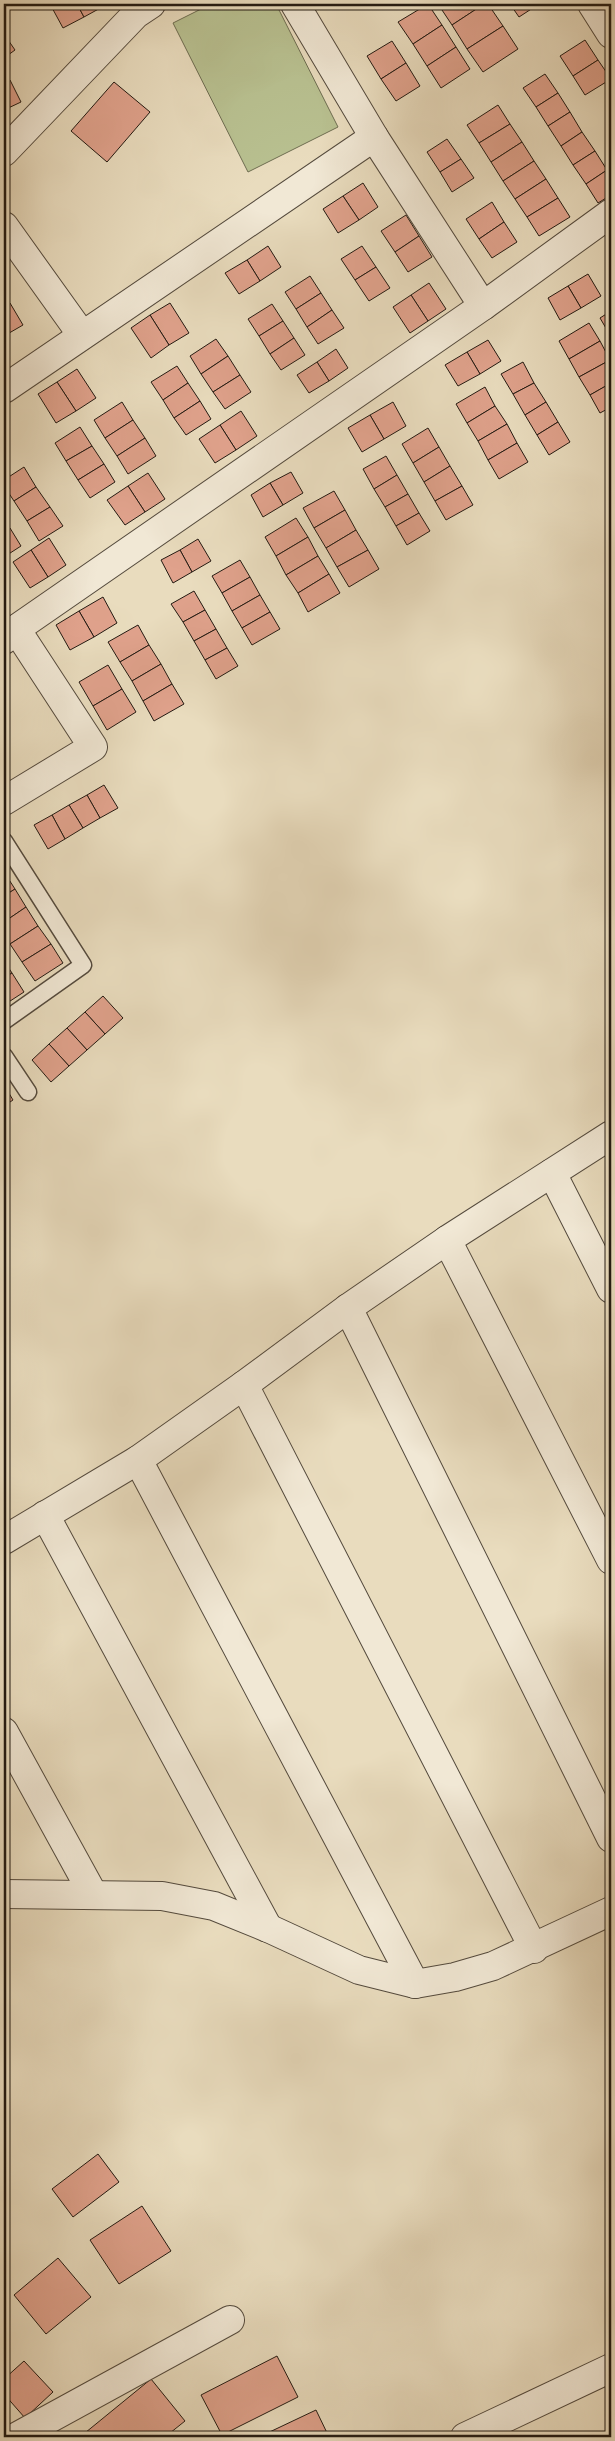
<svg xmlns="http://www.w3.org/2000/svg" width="615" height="2441" viewBox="0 0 615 2441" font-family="'IM FELL DW Pica',serif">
<rect width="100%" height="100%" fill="#e9dcbe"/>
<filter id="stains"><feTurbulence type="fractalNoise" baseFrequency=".004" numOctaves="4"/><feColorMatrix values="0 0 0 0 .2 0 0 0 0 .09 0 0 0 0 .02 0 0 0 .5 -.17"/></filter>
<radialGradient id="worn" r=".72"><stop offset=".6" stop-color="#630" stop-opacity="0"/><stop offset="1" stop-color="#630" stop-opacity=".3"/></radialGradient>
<polygon fill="#b8c090" stroke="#6e6d51" points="211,4 276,4 338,127 248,172 173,23"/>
<g fill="#e0a28c" stroke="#231a12">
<polygon points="50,4 77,4 84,17 63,28"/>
<polygon points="77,4 102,4 104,6 84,17"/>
<polygon points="428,4 442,25 413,44 398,22"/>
<polygon points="438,4 484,4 452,25"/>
<polygon points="484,4 488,4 503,26 467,49 452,25"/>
<polygon points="510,4 539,4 519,17"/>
<polygon points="442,25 456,47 427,66 413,44"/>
<polygon points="503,26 518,49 483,72 467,49"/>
<polygon points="4,34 15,50 4,58"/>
<polygon points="585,40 598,60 573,76 560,56"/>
<polygon points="392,41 406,63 381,79 367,56"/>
<polygon points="456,47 470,69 441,88 427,66"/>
<polygon points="598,60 611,79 585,95 573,76"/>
<polygon points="406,63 420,86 396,101 381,79"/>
<polygon points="545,74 558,93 536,107 523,88"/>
<polygon points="10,80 21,102 4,110 4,83"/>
<polygon points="114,82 150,112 107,162 71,131"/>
<polygon points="558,93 570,112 548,126 536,107"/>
<polygon points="498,105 510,124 479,143 467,125"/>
<polygon points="570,112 582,132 561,146 548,126"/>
<polygon points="510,124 522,142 491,162 479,143"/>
<polygon points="582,132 595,151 573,165 561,146"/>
<polygon points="447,139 461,159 440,172 427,152"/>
<polygon points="522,142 534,161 503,181 491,162"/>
<polygon points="595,151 607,170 586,184 573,165"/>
<polygon points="461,159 474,178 452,192 440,172"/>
<polygon points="534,161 546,179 515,199 503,181"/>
<polygon points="607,170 611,176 611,195 598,203 586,184"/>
<polygon points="546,179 558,198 527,217 515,199"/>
<polygon points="363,183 378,207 359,220 343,196"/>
<polygon points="343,196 359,220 338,233 323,209"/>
<polygon points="558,198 570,217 539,236 527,217"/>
<polygon points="492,202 504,222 479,239 466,219"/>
<polygon points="406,215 419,236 395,252 381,231"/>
<polygon points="504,222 517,242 492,258 479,239"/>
<polygon points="419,236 432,257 408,272 395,252"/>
<polygon points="268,246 281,267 260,281 247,260"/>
<polygon points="362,246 376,267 355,280 341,259"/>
<polygon points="247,260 260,281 239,294 225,273"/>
<polygon points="376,267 390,288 369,301 355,280"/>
<polygon points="588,274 601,296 581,308 568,286"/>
<polygon points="310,276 321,293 296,309 285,292"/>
<polygon points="429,283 446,309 428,321 411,295"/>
<polygon points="568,286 581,308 560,320 548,298"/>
<polygon points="321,293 332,310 307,327 296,309"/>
<polygon points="411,295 428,321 410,333 393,307"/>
<polygon points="10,303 23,325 4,336 4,306"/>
<polygon points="170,303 189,333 169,345 150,315"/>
<polygon points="272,304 283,321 259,336 248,319"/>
<polygon points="332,310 344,328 318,344 307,327"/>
<polygon points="611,311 611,334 610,335 600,318"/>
<polygon points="150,315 169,345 151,358 131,328"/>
<polygon points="283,321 294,338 270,354 259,336"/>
<polygon points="589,323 600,341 569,359 559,341"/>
<polygon points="294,338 305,355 281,370 270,354"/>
<polygon points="216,339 228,356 201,374 190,356"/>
<polygon points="488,340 501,361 480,374 467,352"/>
<polygon points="600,341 610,360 579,377 569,359"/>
<polygon points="336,349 348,368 329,381 317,362"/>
<polygon points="467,352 480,374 458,386 445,365"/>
<polygon points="228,356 240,375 213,392 201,374"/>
<polygon points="610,360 611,383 590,395 579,377"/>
<polygon points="317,362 329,381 309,393 297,375"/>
<polygon points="523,362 534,383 513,394 501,374"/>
<polygon points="177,366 188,383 163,400 151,382"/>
<polygon points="77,369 96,398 76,411 57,382"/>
<polygon points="240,375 251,392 225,409 213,392"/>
<polygon points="57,382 76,411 56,423 38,394"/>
<polygon points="188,383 200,401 174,418 163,400"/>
<polygon points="534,383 546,402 525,415 513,394"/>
<polygon points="611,383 611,407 600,413 590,395"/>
<polygon points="485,387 495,406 467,423 456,404"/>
<polygon points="200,401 211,419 186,435 174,418"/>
<polygon points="122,402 133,420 105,438 94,420"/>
<polygon points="393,402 406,426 384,439 370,415"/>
<polygon points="546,402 558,422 537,435 525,415"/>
<polygon points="495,406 507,424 478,441 467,423"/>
<polygon points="241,411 257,436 236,450 220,425"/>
<polygon points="370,415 384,439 362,452 348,428"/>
<polygon points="133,420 145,438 117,456 105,438"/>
<polygon points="558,422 570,442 549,455 537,435"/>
<polygon points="507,424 517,443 488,460 478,441"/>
<polygon points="220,425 236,450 215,463 199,439"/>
<polygon points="80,427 92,446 66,461 55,443"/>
<polygon points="428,428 439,447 413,463 402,444"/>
<polygon points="145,438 156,456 128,474 117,456"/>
<polygon points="517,443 528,462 499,479 488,460"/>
<polygon points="92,446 104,464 78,480 66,461"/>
<polygon points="439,447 450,466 424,482 413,463"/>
<polygon points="386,456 397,475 374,489 363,469"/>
<polygon points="104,464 115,482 90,498 78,480"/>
<polygon points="450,466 462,486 435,501 424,482"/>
<polygon points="24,467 36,487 14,501 4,486 4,480"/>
<polygon points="291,472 303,493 283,505 270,483"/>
<polygon points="148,473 165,499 145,512 128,486"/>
<polygon points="397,475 408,494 385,507 374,489"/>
<polygon points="270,483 283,505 263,517 251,495"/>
<polygon points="128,486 145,512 125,525 107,500"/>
<polygon points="462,486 473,505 446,520 435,501"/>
<polygon points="36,487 50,507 27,521 14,501"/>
<polygon points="334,491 345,510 314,528 303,508"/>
<polygon points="408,494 419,513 396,526 385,507"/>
<polygon points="50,507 63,526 39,541 27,521"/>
<polygon points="345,510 356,530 326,548 314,528"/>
<polygon points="419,513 430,531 407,545 396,526"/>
<polygon points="296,518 308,537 276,556 265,537"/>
<polygon points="10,528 21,546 4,557 4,532"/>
<polygon points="356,530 368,550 337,567 326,548"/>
<polygon points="308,537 318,556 286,575 276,556"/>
<polygon points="49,538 66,565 48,577 31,550"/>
<polygon points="198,539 211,561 192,572 180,550"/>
<polygon points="31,550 48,577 30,588 13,562"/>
<polygon points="180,550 192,572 173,583 161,560"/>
<polygon points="368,550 379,569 349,587 337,567"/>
<polygon points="318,556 329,574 298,593 286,575"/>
<polygon points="240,560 250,577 222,593 212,576"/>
<polygon points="329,574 340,593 308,612 298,593"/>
<polygon points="250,577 260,595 232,611 222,593"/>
<polygon points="194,591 205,610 183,622 171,604"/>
<polygon points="260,595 270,612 242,628 232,611"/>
<polygon points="103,597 117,623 94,637 79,611"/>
<polygon points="205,610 216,629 194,641 183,622"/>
<polygon points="79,611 94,637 70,650 56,625"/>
<polygon points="270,612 280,629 252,645 242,628"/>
<polygon points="138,625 149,645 120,662 108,642"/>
<polygon points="216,629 227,648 205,660 194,641"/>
<polygon points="149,645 161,664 132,681 120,662"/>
<polygon points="227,648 238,666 216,679 205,660"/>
<polygon points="161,664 172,684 143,701 132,681"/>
<polygon points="108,665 122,689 93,706 79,682"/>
<polygon points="172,684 184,704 154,721 143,701"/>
<polygon points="122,689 136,712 107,730 93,706"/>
<polygon points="104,785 118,808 100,818 87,795"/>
<polygon points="87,795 100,818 83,828 69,805"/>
<polygon points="69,805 83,828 65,839 52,815"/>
<polygon points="52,815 65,839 48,849 34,825"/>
<polygon points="4,872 15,889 4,896"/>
<polygon points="15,889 26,907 4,922 4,896"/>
<polygon points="26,907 38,926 10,944 4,934 4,922"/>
<polygon points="38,926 51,944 22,962 10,944"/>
<polygon points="51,944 63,963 35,981 22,962"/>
<polygon points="4,961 12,973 4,978"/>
<polygon points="12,973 24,992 4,1005 4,978"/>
<polygon points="103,996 123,1018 105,1034 85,1012"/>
<polygon points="85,1012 105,1034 87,1050 67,1028"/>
<polygon points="67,1028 87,1050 69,1066 49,1044"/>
<polygon points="49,1044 69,1066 51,1082 32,1060"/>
<polygon points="4,1085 13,1100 4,1106"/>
<polygon points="98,2154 119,2182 73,2217 52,2189"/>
<polygon points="142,2206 171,2251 119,2284 90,2240"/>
<polygon points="58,2258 91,2297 46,2334 14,2295"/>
<polygon points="277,2356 298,2397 222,2435 201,2395"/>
<polygon points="24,2361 53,2392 25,2418 4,2394 4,2379"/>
<polygon points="151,2379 185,2421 165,2437 80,2437"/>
<polygon points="316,2410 329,2437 259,2437"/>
</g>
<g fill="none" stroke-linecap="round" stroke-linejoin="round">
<defs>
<g id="service">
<polyline points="4,841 83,965 4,1021"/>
<polyline points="4,1056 28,1092"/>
</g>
<g id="minor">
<polyline points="295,4 374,137 483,306"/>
<polyline points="592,4 611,34"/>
<polyline points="4,152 136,14 151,4"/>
<polyline points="4,226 82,335"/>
<polyline points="4,389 374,137"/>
<polyline points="4,640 16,629 483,306 611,213"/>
<polyline points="4,801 93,747 16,629"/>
<polyline points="552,1173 611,1289"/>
<polyline points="447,1240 611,1560"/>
<polyline points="348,1308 611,1838"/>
<polyline points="244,1385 534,1949"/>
<polyline points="138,1460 415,1984"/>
<polyline points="45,1515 268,1928"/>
<polyline points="4,1540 138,1460 244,1385 348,1308 447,1240 611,1135"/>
<polyline points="4,1732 93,1894"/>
<polyline points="4,1894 162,1896 214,1906 268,1928 359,1970 415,1984 455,1977 493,1966 611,1911"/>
<polyline points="16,2437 230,2320"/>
<polyline points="465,2437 611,2368"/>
</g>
</defs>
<use href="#service" stroke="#544a3d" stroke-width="19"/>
<use href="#minor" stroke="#544a3d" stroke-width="30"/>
<use href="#service" stroke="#f1e8d5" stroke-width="16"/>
<use href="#minor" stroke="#f1e8d5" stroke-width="28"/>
</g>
<rect width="615" height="2441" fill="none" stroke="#e9dcbe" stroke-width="20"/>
<rect x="5" y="5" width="605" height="2431" fill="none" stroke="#231a12" stroke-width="2.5"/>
<rect x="10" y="10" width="595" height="2421" fill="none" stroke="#231a12"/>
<rect width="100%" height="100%" filter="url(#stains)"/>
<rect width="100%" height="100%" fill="url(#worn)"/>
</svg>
